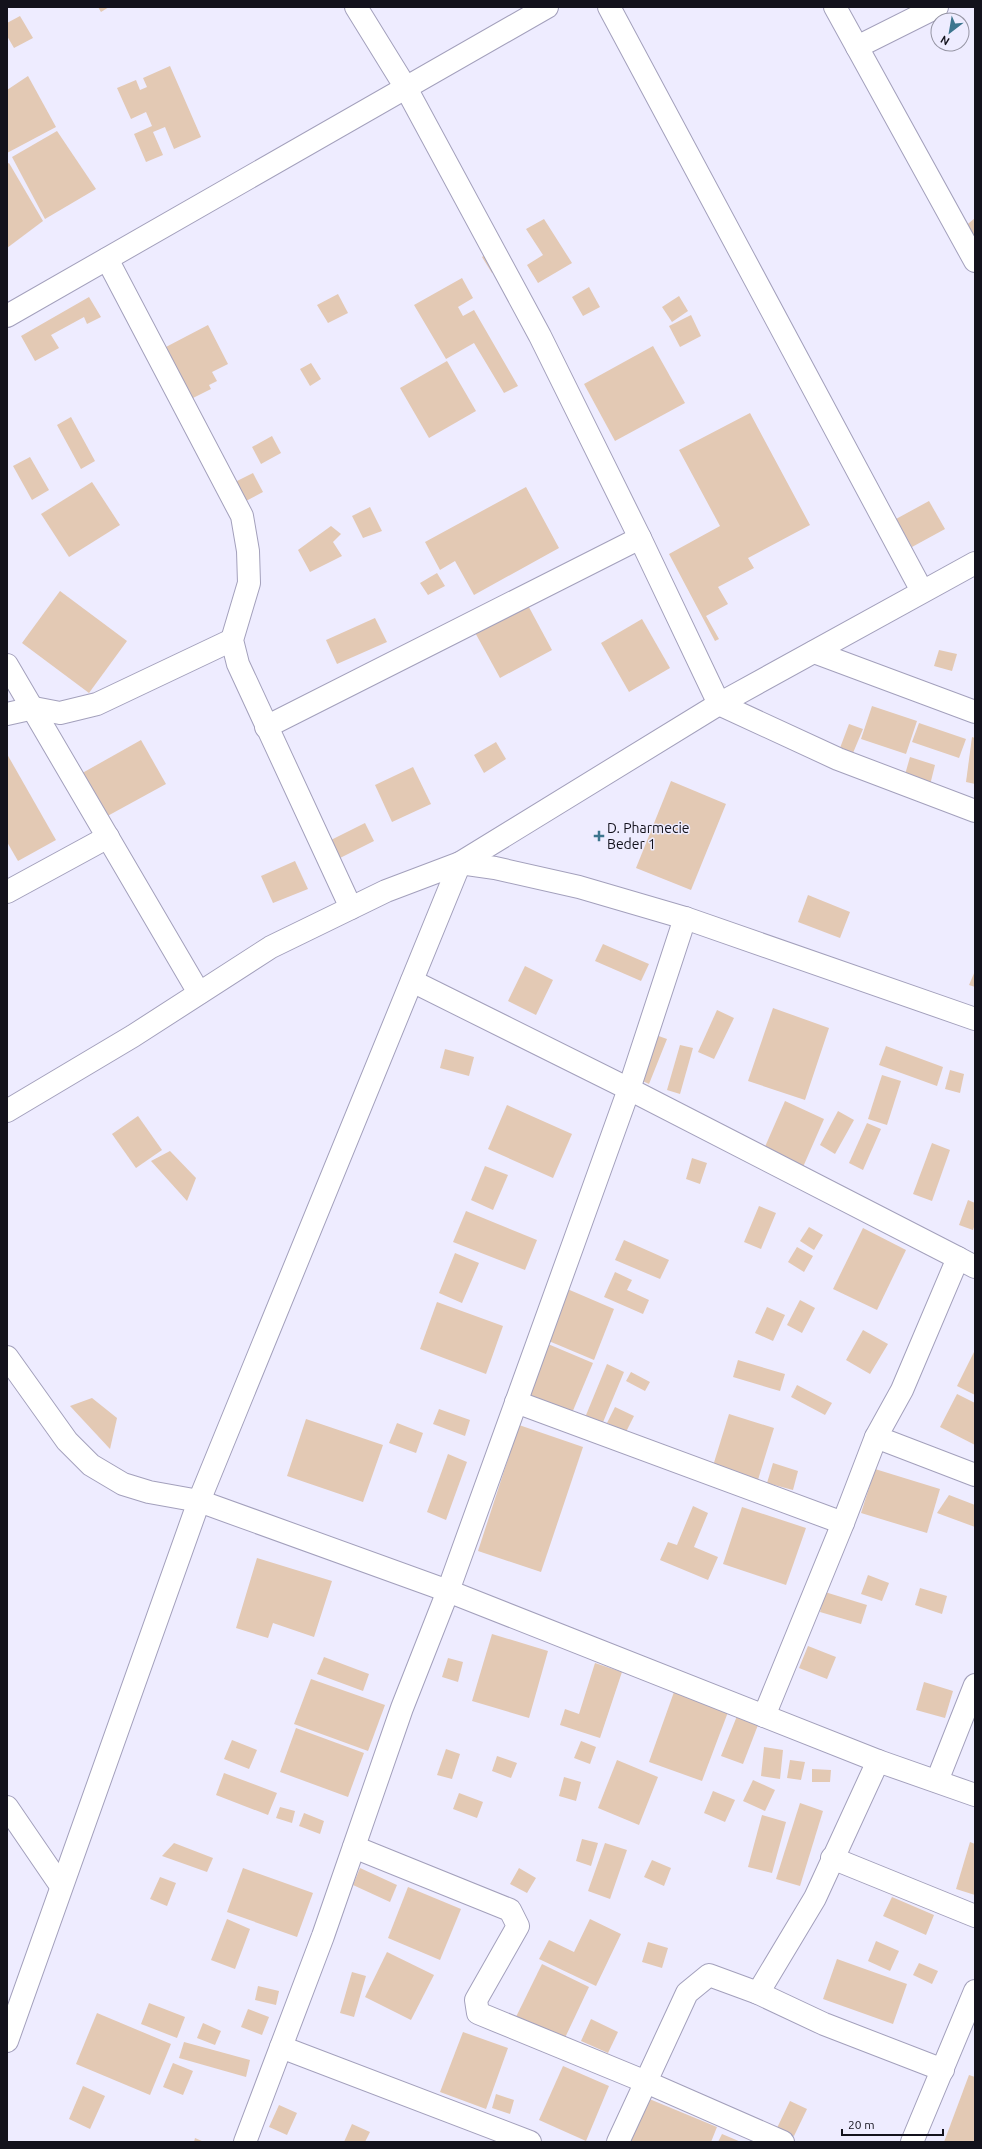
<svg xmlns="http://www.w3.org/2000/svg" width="982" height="2149" viewBox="0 0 982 2149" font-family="Ubuntu,sans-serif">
<rect width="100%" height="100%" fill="#eeecff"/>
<g fill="#e3c9b4">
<polygon points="98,7 109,7 101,12"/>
<polygon points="20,16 33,38 14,48 7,36 7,23"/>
<polygon points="170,66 201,137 174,149 165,127 153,132 163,155 146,162 134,134 152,126 146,112 131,119 117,88 136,80 140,90 147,87 143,78"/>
<polygon points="28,76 56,127 7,153 7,90"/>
<polygon points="57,131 96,189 45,219 12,157"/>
<polygon points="9,163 43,221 7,248 7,164"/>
<polygon points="975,218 975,238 972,239 963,228"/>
<polygon points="544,219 572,263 538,283 527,265 543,255 526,229"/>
<polygon points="490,251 500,267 492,273 482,257"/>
<polygon points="462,278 473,298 458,307 463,316 474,310 518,386 504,393 474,343 446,359 414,305"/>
<polygon points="589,287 600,307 583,316 572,297"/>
<polygon points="338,294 348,313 328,323 317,305"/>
<polygon points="679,296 688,311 672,322 662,307"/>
<polygon points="89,297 101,317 87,324 84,317 51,335 59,348 35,361 21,336"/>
<polygon points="691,315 701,336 680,347 669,326"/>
<polygon points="208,325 228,364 212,372 217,381 209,385 211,389 191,399 164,348"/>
<polygon points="653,346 685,403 615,441 584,384"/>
<polygon points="447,361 476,411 429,438 400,388"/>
<polygon points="311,363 321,379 310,386 300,369"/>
<polygon points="750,413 810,525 748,558 754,568 718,587 728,604 706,616 719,639 715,641 669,554 720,526 679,450"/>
<polygon points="71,417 95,461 81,469 57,425"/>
<polygon points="272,436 281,453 261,464 252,447"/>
<polygon points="30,457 49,490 32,500 13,466"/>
<polygon points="253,473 263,492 246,501 235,482"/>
<polygon points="92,482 120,525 69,557 41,514"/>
<polygon points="526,487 559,548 474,595 455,561 440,570 425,542"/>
<polygon points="929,501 945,529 912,547 896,519"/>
<polygon points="370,507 382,531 363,538 352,516"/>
<polygon points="331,526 341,534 333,542 342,556 310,572 298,550"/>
<polygon points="437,573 445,586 428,595 420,583"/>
<polygon points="60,591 127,641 89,693 22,643"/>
<polygon points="524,598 552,650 500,678 472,627"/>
<polygon points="375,618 387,642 337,664 326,640"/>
<polygon points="642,619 670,668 629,692 601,643"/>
<polygon points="939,650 957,654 952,671 934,666"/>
<polygon points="872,706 917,721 906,754 861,739"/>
<polygon points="919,723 966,739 959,758 912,742"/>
<polygon points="849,724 863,729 853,753 840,748"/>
<polygon points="972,737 975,738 975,784 966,782"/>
<polygon points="141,740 166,784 102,819 77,776"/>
<polygon points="496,742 506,759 484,773 474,755"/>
<polygon points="7,754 56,840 18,861 7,842"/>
<polygon points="910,757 935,765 930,785 904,778"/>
<polygon points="413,767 431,804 392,822 375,785"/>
<polygon points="671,781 726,804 691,890 636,868"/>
<polygon points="365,823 374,841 338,859 329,841"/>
<polygon points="295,861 308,889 273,903 261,876"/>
<polygon points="808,895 850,912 840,938 798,922"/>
<polygon points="603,944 649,964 641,981 595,961"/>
<polygon points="525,966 553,980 536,1015 508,1001"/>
<polygon points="975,971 975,987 969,985"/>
<polygon points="773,1008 829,1028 805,1100 748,1081"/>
<polygon points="717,1010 734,1018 714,1059 698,1052"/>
<polygon points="653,1034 667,1039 649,1084 636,1078"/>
<polygon points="680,1045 693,1048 680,1094 667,1090"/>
<polygon points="886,1046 943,1067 937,1086 879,1065"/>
<polygon points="445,1049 474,1057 469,1076 440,1068"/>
<polygon points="950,1070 964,1074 960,1093 945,1089"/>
<polygon points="882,1075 901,1081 887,1125 868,1119"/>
<polygon points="785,1101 824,1119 803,1167 764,1149"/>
<polygon points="507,1105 572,1134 553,1178 488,1149"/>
<polygon points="838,1111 854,1120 835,1154 820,1145"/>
<polygon points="138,1116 162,1150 136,1168 112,1134"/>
<polygon points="867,1123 881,1129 863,1170 849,1163"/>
<polygon points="932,1143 950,1150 932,1201 913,1194"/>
<polygon points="170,1151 196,1178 187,1201 151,1161"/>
<polygon points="692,1158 707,1163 700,1184 686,1179"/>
<polygon points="485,1166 508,1175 493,1210 471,1200"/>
<polygon points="968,1200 975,1203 975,1224 973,1230 959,1225"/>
<polygon points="759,1206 776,1213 761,1249 744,1242"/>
<polygon points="466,1211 537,1240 525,1270 453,1242"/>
<polygon points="809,1227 823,1235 814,1250 800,1241"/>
<polygon points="863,1228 906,1250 877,1310 833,1289"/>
<polygon points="624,1240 669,1260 660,1279 615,1260"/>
<polygon points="797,1247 813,1256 804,1272 788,1262"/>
<polygon points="455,1253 479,1263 462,1303 439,1293"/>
<polygon points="615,1272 632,1280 627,1290 649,1300 643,1314 604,1297"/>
<polygon points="565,1288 614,1309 594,1360 544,1339"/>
<polygon points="800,1300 815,1308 802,1333 787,1325"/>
<polygon points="437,1302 503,1326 486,1374 420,1349"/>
<polygon points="767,1307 785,1315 773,1341 755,1333"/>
<polygon points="863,1330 888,1344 870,1374 846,1360"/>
<polygon points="548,1344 593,1363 572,1413 527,1394"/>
<polygon points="975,1350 975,1395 957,1386"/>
<polygon points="738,1360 785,1374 780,1391 733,1377"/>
<polygon points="607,1364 624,1372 601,1427 584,1420"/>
<polygon points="631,1372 650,1382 645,1391 626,1381"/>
<polygon points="797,1385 832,1403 825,1415 791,1397"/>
<polygon points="957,1394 975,1403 975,1445 940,1427"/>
<polygon points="92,1398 117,1418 110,1449 70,1406"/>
<polygon points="615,1407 634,1416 626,1432 607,1423"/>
<polygon points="439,1409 470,1420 465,1436 433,1424"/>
<polygon points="729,1414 774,1428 757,1483 712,1469"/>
<polygon points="306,1419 383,1445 363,1502 287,1476"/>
<polygon points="397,1423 423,1433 416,1453 389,1443"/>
<polygon points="519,1425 583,1447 541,1572 478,1551"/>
<polygon points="448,1454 467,1462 446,1520 427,1512"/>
<polygon points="773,1463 798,1471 793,1490 767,1483"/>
<polygon points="875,1469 940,1489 927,1533 861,1513"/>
<polygon points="949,1495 975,1505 975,1527 937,1513"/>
<polygon points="693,1506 708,1513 694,1547 718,1557 708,1580 660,1560 668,1542 677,1545"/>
<polygon points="742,1507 806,1528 786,1585 723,1564"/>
<polygon points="257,1558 332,1581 314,1637 273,1623 268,1638 236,1628"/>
<polygon points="868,1575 889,1583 882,1601 861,1594"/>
<polygon points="920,1588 947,1596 942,1614 915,1605"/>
<polygon points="825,1592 867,1605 861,1624 820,1612"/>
<polygon points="492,1634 548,1651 529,1718 472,1701"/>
<polygon points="808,1646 836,1657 827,1679 799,1668"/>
<polygon points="324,1657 369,1674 363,1691 317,1674"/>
<polygon points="448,1658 463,1662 458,1682 442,1677"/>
<polygon points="595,1663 622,1672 600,1738 560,1725 565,1709 579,1714"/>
<polygon points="311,1679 385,1705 368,1751 294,1724"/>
<polygon points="924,1682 953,1691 945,1718 916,1710"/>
<polygon points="674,1692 728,1712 702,1781 649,1762"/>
<polygon points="737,1716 758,1725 743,1764 721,1756"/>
<polygon points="296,1728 364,1753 348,1797 280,1772"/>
<polygon points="232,1740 257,1750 249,1769 224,1759"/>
<polygon points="581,1741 596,1747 590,1764 574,1758"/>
<polygon points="764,1747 783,1750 780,1779 761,1776"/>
<polygon points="446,1749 460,1754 452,1779 437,1775"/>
<polygon points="497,1756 517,1763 511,1778 492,1771"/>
<polygon points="617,1760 658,1777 639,1825 598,1808"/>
<polygon points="790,1760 805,1762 801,1780 787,1778"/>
<polygon points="812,1769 831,1770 830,1782 812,1782"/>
<polygon points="224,1773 277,1793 268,1815 216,1795"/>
<polygon points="564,1777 581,1782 576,1801 559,1796"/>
<polygon points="753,1780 775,1790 765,1811 743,1801"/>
<polygon points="713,1791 735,1800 725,1822 704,1813"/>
<polygon points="459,1793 483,1802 477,1818 453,1809"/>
<polygon points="800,1803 823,1811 800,1886 776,1879"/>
<polygon points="280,1807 295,1811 292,1823 276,1818"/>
<polygon points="304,1813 324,1821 320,1834 299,1826"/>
<polygon points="762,1815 786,1822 772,1873 748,1867"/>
<polygon points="582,1839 598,1843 591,1866 576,1861"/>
<polygon points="970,1842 975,1844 975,1895 956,1889"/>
<polygon points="174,1843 213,1858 207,1872 162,1856"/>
<polygon points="605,1843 627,1850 610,1899 588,1891"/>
<polygon points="652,1860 671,1868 664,1886 644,1877"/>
<polygon points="243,1868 313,1893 297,1937 227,1912"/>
<polygon points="360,1868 397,1885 390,1902 353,1885"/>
<polygon points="519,1868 536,1878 527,1893 510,1884"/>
<polygon points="160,1877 176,1883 167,1906 150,1899"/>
<polygon points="408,1887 461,1909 440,1960 388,1938"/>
<polygon points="892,1897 934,1915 926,1935 883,1916"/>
<polygon points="227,1919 250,1929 235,1969 211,1960"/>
<polygon points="590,1919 621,1934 596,1986 539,1959 549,1940 574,1952"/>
<polygon points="876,1941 899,1951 890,1971 868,1961"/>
<polygon points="648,1942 668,1948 662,1968 642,1962"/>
<polygon points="387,1952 434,1975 411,2020 365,1997"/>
<polygon points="837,1959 907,1984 893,2024 823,1999"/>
<polygon points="919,1963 938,1971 932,1984 913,1975"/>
<polygon points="542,1964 589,1987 563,2042 515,2019"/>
<polygon points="352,1972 366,1976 354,2017 340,2013"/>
<polygon points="258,1986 279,1991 276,2005 255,2000"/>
<polygon points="149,2003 185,2017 177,2038 141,2024"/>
<polygon points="248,2009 269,2017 262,2035 241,2027"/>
<polygon points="97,2013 171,2044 150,2095 76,2064"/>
<polygon points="591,2019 618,2032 608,2053 581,2041"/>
<polygon points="203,2023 221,2031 215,2045 197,2038"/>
<polygon points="463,2032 508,2048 486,2109 440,2092"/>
<polygon points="184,2042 250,2060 246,2077 179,2058"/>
<polygon points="173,2063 193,2071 183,2095 163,2087"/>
<polygon points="563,2066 609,2086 586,2141 539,2120"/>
<polygon points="969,2075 975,2077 975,2142 944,2142"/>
<polygon points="83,2086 105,2096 90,2129 69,2119"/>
<polygon points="496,2094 514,2100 510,2114 492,2108"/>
<polygon points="647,2098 717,2127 711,2142 629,2142"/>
<polygon points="790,2101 807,2109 794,2136 777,2128"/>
<polygon points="279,2105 297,2113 287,2135 269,2127"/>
<polygon points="352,2124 370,2132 365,2142 344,2142"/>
<polygon points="722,2134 741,2142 718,2142"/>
<polygon points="195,2138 204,2142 194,2142"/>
</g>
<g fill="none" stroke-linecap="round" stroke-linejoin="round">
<defs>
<g id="minor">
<polyline points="356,7 406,88 540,336 640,538 719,704 838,759 975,811"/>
<polyline points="609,7 922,591"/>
<polyline points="835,7 975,261"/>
<polyline points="857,47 937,7"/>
<polyline points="107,259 242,516 248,551 249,583 232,640 238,664 351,908"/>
<polyline points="7,316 547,7"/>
<polyline points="814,652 975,712"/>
<polyline points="7,665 199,993"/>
<polyline points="7,714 34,708 60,713 97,704 232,640"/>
<polyline points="266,727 640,538"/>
<polyline points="7,892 108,837"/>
<polyline points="412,981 629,1089 958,1258"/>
<polyline points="7,1111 133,1036 271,947 386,891 460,863 495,868 579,887 685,918 975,1019"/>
<polyline points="975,1267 958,1258 902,1390 876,1437 975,1475"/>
<polyline points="7,1357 67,1441 91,1465 123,1484 149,1492 199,1501 448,1591 878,1761 975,1795"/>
<polyline points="516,1402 843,1523"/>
<polyline points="764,1716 843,1523 876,1437"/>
<polyline points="878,1761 815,1898 758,1993 824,2024 943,2070"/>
<polyline points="937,1781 975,1685"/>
<polyline points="7,1807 61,1886"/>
<polyline points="354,1847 510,1910 518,1926 476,2000 478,2013 646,2082 783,2142"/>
<polyline points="832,1858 975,1916"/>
<polyline points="7,2041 199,1501 460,863 719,704 975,563"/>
<polyline points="281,2047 530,2142"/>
<polyline points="245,2142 323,1936 402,1708 448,1591 574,1242 629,1089 685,918"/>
<polyline points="618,2142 687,1993 709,1975 758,1993"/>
<polyline points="912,2142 975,1991"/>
</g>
</defs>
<use href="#minor" stroke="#a3a0bc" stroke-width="24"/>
<use href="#minor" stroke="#fff" stroke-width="22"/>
</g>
<path fill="#3c758e" stroke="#eeecff" stroke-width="1.5" d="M597 830h4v4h4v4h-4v4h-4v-4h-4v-4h4z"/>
<g text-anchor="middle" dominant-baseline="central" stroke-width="3" stroke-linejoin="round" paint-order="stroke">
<g font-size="14" fill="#13121c" stroke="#eeecff" text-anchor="start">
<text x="607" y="828">D. Pharmecie<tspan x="607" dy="16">Beder 1</tspan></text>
</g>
</g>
<rect width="982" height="2149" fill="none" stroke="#13121c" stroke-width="16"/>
<g transform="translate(950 32) rotate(211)"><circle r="19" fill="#eeecff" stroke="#9695a4"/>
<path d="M0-3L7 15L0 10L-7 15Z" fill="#3c758e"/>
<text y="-6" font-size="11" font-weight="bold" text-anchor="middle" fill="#13121c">N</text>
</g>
<path d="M842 2129v6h101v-6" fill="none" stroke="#13121c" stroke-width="2"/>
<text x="848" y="2129" font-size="12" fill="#13121c" stroke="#eeecff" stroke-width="3" paint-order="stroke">20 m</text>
</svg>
